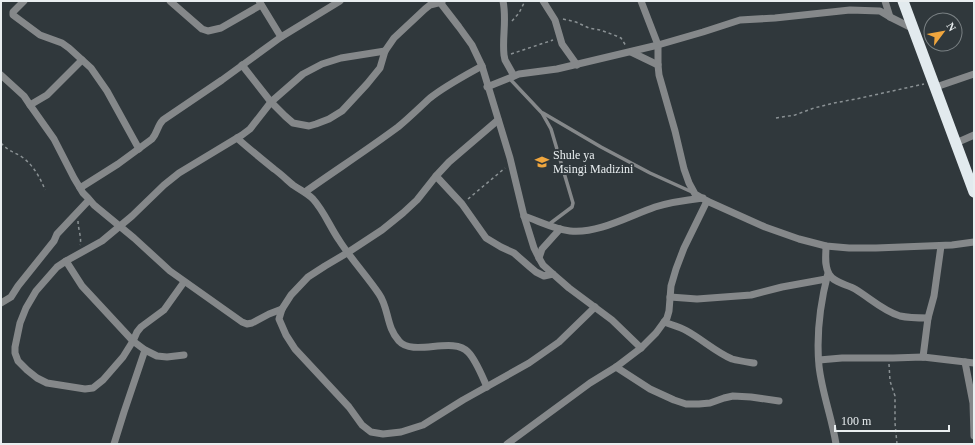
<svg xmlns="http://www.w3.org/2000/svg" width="975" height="445" viewBox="0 0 975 445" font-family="'Times New Roman',serif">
<rect width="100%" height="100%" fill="#30383c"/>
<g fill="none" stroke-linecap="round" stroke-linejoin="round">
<g stroke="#8a9194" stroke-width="1.5" stroke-dasharray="3 3" stroke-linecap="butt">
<polyline points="563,19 576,22 589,28 600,30 614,35 621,38 626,46"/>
<polyline points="512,21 519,13 525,1"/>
<polyline points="511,54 553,40"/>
<polyline points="776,118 795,115 814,108 834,103 856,99 924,84"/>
<path d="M1,143C4,146 7,149 11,151C14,153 18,154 22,157C33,165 40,177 45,190"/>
<polyline points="468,199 505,168"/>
<path d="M78,221C78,229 82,238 80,245"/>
<polyline points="889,364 890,381 895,396 895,423 897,444"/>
</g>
<g stroke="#85888a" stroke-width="3.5">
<polyline points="509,78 542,113 551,129 573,203 572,207 548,225"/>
<polyline points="543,113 601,147 650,173 692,192"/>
</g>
<g stroke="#85888a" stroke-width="7">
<polyline points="24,1 13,12 13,15 40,35 62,43 69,48 91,68 107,91 139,149"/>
<polyline points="170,1 202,29 208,31 221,28 261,5"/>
<polyline points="259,1 281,37"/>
<polyline points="439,1 459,27 472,45 482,66 510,158 524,216 534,248 539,258 543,265 553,274 569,288 612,320 641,348"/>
<path d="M503,1C507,20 502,37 504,55L505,60L514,76"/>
<polyline points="543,1 555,20 562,44 577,65"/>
<polyline points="641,1 658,45 658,65 659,75 675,131 684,169 689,183 695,194 707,201 765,227 799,239 826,246 849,248 876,248 952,245 974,242"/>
<polyline points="885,1 890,17"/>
<polyline points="631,52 658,65"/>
<polyline points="242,65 271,102 285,116 293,123 309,126 316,124 329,119 342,111 367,84 380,68 385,51 394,38 425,9 430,5 442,2"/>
<polyline points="1,75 24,96 30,105 54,139 74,178 83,193 88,198 94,205 134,238 170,271 242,322 247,324 252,323 269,314 282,309"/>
<polyline points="487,87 519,74 557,69 658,45 703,32 740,20 775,18 850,10 880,11 890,17 914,29"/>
<polyline points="936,87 974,74"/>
<polyline points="30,105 47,95 82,60"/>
<polyline points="498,120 449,162 436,176 417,200 403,213 382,230 347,253 325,266 308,277 291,295 282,309 279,319 286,335 295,349 349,407 362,425 371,432 383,434 401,432 423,425 463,400 529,363 559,342 595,307"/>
<path d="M237,138C249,149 262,159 274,169C281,174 287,180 293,185C300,190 307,193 313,199C324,211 330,227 339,240C351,259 366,275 379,294C389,308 386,327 399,341C413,357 453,336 468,352C476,360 482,376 487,387"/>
<polyline points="956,143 974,135"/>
<polyline points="436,176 462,204 486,238 501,247 514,253 530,267 536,272 544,276 553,274"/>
<path d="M80,188L118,164L152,139C158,132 157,126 163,120L222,80L281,37L340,1"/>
<path d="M305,192C336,170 367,150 398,127C409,118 419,108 430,98C445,86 464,76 482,66"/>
<path d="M524,216C539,221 554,229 570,231C598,234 629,216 655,207C671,202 686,200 703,198"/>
<path d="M826,246C826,256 824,265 829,274C834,283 846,284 855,289C870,298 883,311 900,316C909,318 919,318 928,318"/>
<polyline points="539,258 542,249 560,229"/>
<polyline points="66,261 82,286 133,341 145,350 157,356 167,357 184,355"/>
<path d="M828,273C820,304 816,334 819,366C822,393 832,418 836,444"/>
<polyline points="184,282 164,310 141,327 137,332 133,341 123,357 103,380 93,388 85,389 47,383 37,378 27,370 18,361 15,353 15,347 20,323 26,308 36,291 57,267 66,261 102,241 132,216 164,185 179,173 242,135 250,129 271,102 303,74 322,64 341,58 385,51"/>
<polyline points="670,297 697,299 751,295 782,287 826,279"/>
<polyline points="1,303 11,297 18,286 54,241 57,234 89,200"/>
<path d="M664,322C672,325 680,327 687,331C703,340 716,352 732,359C739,361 747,362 754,363"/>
<polyline points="923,357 928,318 934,296 941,246"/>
<polyline points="819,360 842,358 893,358 923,357 974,363"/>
<polyline points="965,362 973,403 974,436"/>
<polyline points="616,367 650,389 674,400 686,404 699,404 710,403 724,398 733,396 751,397 779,401"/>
<polyline points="114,444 124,412 145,350"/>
<polyline points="507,444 590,383 616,367 641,348 656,333 667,318 669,311 671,286 676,269 684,248 707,201"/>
</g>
<polyline stroke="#e2eaee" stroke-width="11" points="903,1 974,192"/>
</g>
<defs>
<symbol id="school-bare" viewBox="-9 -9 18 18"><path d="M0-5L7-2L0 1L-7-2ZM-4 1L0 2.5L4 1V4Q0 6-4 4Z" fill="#f0a63e" stroke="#30383c" stroke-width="2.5" paint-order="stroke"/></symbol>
</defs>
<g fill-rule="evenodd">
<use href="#school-bare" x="532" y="152" width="20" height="20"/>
</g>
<g text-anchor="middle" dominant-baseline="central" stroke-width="4" stroke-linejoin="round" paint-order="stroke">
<g font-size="12" fill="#e9eef0" stroke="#30383c" text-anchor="start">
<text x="553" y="155">Shule ya<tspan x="553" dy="14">Msingi Madizini</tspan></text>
</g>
</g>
<rect width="975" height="445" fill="none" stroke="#e9eef0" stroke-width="4"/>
<g transform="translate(943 32) rotate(58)"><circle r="19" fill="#30383c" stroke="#7a8184"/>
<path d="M0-3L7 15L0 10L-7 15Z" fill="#f0a63e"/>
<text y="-6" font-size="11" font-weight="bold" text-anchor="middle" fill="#e9eef0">N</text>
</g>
<path d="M835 425v6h114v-6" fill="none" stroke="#e9eef0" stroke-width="2"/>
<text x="841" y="425" font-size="12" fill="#e9eef0" stroke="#30383c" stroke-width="3" paint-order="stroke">100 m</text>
</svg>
